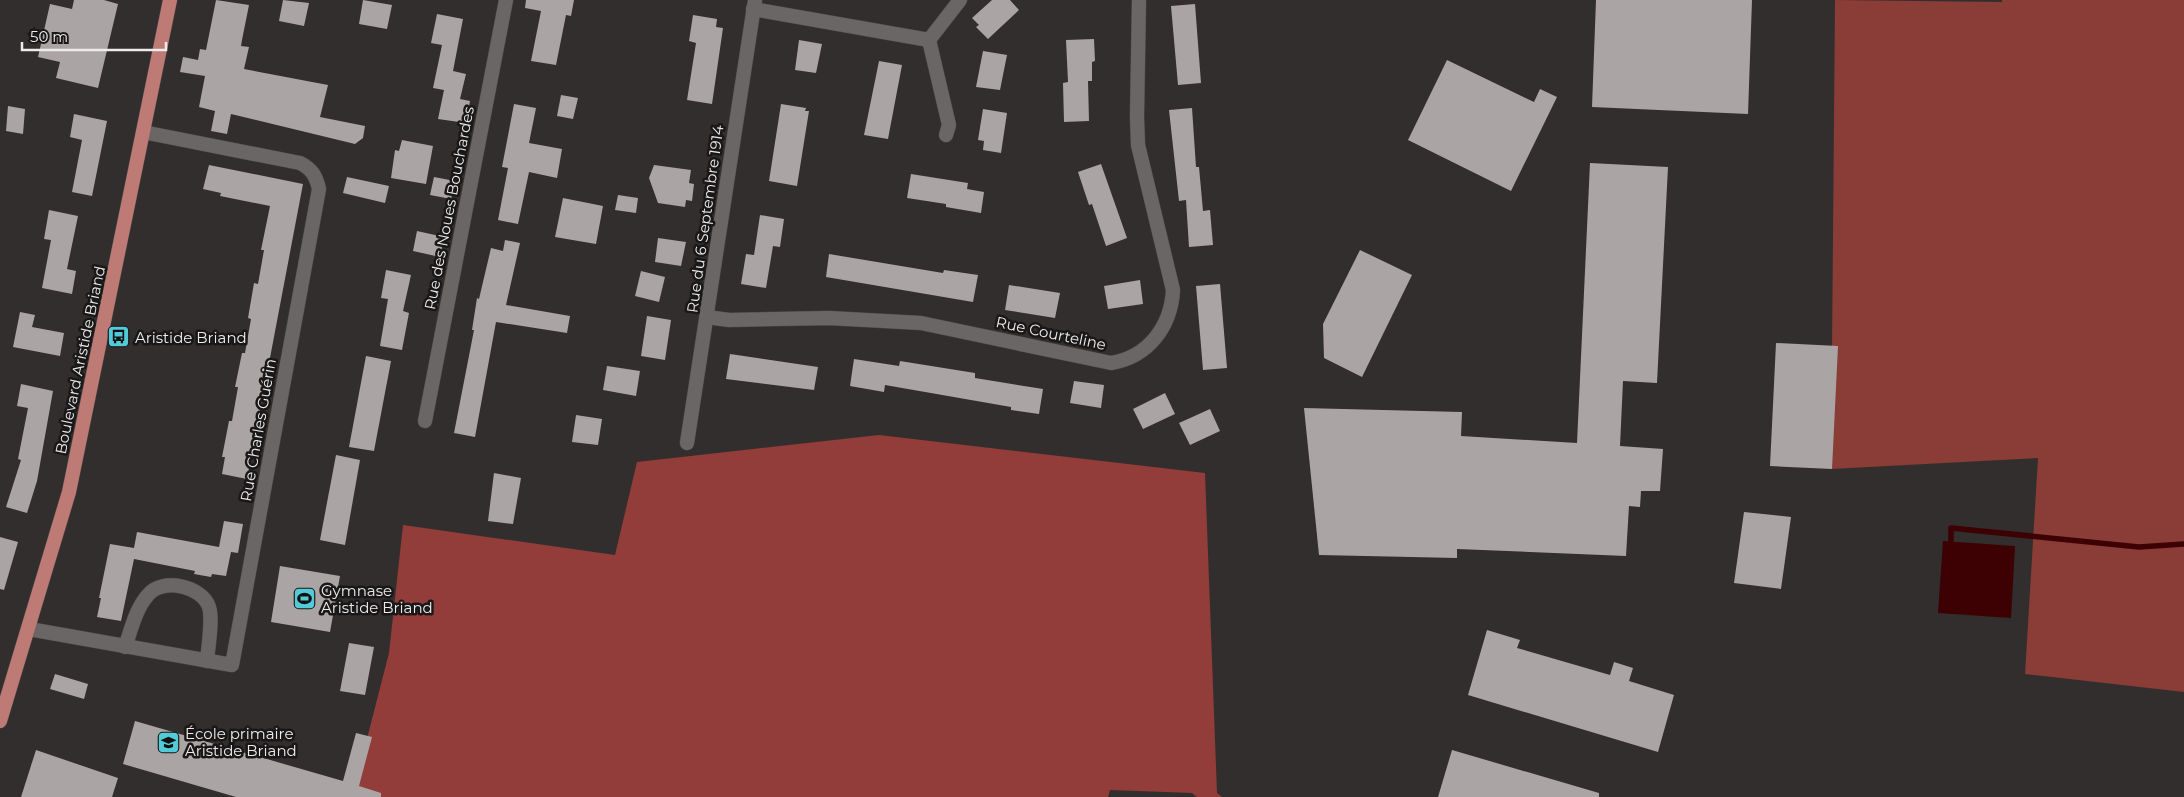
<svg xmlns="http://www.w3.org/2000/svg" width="2184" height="797" viewBox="0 0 2184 797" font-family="Montserrat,sans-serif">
<rect width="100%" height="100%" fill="#322e2e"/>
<polygon fill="#8a3c37" points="1835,0 2002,2 2002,0 2184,0 2184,692 2025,674 2038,458 1831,469"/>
<polygon fill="#923d39" points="879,435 1205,473 1217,793 1222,797 1197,797 1192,793 1110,790 1108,797 352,797 389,653 403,525 615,555 637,462"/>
<polygon fill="#3d0003" points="1943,541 2015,546 2011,618 1938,613"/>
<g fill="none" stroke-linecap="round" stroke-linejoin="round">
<polyline stroke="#3d0003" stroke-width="5.5" points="1951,549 1951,528 2139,547 2184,544"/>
</g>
<g fill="#aaa5a4">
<polygon points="74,0 104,0 118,4 98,88 56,78 60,62 38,57 50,4 72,9"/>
<polygon points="216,0 249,5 242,40 241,46 249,47 244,69 328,85 320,117 365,126 363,138 355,144 231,114 227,134 211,131 215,111 199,107 205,76 180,72 183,57 198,60 200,49 206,50"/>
<polygon points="283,0 309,3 304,26 279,21"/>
<polygon points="363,0 392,5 387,29 359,24"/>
<polygon points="526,0 574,0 571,16 566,15 556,65 531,61 541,11 525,8"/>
<polygon points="992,0 1010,0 1019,10 988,39 976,27 979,25 972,18"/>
<polygon points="1596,0 1752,0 1748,114 1592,107"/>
<polygon points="1195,4 1201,83 1178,85 1171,6"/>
<polygon points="437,14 463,19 453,71 466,74 460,99 470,101 466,123 438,119 444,90 433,88 442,45 431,43"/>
<polygon points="693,15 717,19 716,27 723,28 712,104 687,100 696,43 689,41"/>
<polygon points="1094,39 1095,61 1092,62 1092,81 1088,81 1089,121 1064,122 1063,83 1068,82 1066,40"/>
<polygon points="799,40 822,44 816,73 795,70"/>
<polygon points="983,51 1007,55 1000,90 976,87"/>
<polygon points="1447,60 1534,102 1540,89 1557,97 1511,191 1408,140"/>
<polygon points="879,61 902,65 888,139 864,135"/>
<polygon points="561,95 578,98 573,119 557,116"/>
<polygon points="514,104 536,108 529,143 562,149 557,178 529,172 518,224 498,220 508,168 502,167"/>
<polygon points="781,104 806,108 805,111 809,111 797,186 769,181"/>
<polygon points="8,106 25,109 23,134 6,131"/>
<polygon points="1192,108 1196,167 1199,167 1203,211 1210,210 1213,245 1189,247 1186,200 1179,201 1169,110"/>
<polygon points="983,109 1007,113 1001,153 983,150 984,141 978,140"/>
<polygon points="74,114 107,121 92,196 72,192 82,140 70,137"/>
<polygon points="402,140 433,146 426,184 391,178 395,150 399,151"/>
<polygon points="1590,163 1668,167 1657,383 1623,381 1620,446 1663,449 1660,491 1641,491 1640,507 1629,506 1626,556 1457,549 1457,558 1319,555 1304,408 1462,412 1461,436 1577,443"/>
<polygon points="1101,164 1127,238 1106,246 1092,204 1089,205 1078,172"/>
<polygon points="209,165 303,184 247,479 222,474 225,457 222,457 229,421 232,421 238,387 235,387 242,353 245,353 251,319 248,318 254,283 258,284 264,250 261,250 270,206 220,196 221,193 203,189"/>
<polygon points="654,165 691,170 689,183 694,184 692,201 686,200 685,207 658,203 649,178"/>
<polygon points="911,174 968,183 967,189 984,192 981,213 946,207 946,204 907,198"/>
<polygon points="347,177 389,186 385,203 343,193"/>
<polygon points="434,177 455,181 451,199 430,195"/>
<polygon points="618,195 638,198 636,213 615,210"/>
<polygon points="563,198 603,206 596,244 555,237"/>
<polygon points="49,210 78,216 67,269 76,271 72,294 42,288 51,240 44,239"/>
<polygon points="760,215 784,219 780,247 773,246 766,288 741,284 746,254 754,255"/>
<polygon points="417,231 444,237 440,257 413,251"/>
<polygon points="658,238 686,242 681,266 655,262"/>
<polygon points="505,240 520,243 506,305 570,316 567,333 496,322 475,437 454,433 474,330 472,330 477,298 479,299 491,248 503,251"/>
<polygon points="1360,250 1412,275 1362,377 1324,358 1323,324"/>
<polygon points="829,254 943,273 944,270 978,275 973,302 826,277"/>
<polygon points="386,270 411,275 403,311 409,313 402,350 380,346 388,299 381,298"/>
<polygon points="641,271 665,277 659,302 635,296"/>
<polygon points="1140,280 1143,304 1108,309 1104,286"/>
<polygon points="1220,284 1227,368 1203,370 1196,286"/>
<polygon points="1009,285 1060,293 1055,318 1005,310"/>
<polygon points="20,312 35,315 32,327 64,333 60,356 13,347"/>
<polygon points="647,316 671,320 665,360 641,356"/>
<polygon points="1776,343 1838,346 1832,469 1770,466"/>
<polygon points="730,354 818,367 814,390 726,379"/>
<polygon points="366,356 391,361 374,451 349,447"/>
<polygon points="854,359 899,366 900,361 975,373 975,378 1043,389 1039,414 1011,410 1011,407 885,385 884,392 850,386"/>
<polygon points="607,366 640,371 636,396 603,390"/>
<polygon points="1074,381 1104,385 1101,408 1070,403"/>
<polygon points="21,384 53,391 37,481 27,513 6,507 21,460 18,459 28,408 17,406"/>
<polygon points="1165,393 1175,414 1143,429 1133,409"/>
<polygon points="1210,409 1220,431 1190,445 1179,423"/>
<polygon points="576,415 602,419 598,445 572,442"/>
<polygon points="336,455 360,460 345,545 320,540"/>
<polygon points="494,473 521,478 513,524 488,521"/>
<polygon points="1744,512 1791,517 1781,589 1734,583"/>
<polygon points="224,521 243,524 238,553 231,552 226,576 212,574 211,577 194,574 195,571 134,559 121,621 97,617 101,598 99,598 110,544 134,548 137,532 219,547"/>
<polygon points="0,537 18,542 4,590 0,589"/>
<polygon points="280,566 340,576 330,632 271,622"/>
<polygon points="1487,630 1520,640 1517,648 1610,675 1614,662 1633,668 1629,681 1674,695 1658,752 1468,695"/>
<polygon points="349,643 374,647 365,695 340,691"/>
<polygon points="55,674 88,684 84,699 50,689"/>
<polygon points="135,721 343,781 356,733 372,737 359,786 381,793 381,797 236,797 123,764"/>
<polygon points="36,750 118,778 112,797 21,797"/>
<polygon points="1452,750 1599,793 1599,797 1438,797"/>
</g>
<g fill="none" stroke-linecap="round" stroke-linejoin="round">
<defs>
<g id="minor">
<polyline points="753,9 929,40 960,0"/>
<polyline points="929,40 949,125 946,135"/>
<path d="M707,317L729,320L829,318L921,323L1111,363C1148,357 1171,327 1173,290L1138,145L1137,117L1139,0"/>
<polyline points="425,421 506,0"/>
<polyline points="687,443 755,0"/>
<path d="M29,629L232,665L319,189C316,176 312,169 300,163L143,132"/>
<path d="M125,647C131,630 136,608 148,595C162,577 202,586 209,607C213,619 208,648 207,661"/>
</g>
<polyline id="primary" points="0,721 69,492 170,0"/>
</defs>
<use href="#minor" stroke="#4d4949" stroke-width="15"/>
<use href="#primary" stroke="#4d4949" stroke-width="15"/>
<use href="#minor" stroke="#6b6666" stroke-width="14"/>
<use href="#primary" stroke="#be7a75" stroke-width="14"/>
</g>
<defs>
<symbol id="bus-square" viewBox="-11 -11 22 22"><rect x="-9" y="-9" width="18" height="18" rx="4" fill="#52cbd9" stroke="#191717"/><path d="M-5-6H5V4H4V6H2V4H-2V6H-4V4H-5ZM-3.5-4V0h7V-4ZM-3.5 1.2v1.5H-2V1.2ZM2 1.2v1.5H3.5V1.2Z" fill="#111"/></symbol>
<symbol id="stadium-square" viewBox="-11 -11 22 22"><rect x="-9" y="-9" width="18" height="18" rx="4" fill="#52cbd9" stroke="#191717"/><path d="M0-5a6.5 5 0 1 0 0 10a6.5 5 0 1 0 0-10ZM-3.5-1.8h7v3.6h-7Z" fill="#111"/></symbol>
<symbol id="school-square" viewBox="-11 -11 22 22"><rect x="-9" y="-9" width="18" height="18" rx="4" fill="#52cbd9" stroke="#191717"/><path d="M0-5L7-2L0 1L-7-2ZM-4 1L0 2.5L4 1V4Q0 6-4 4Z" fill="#111"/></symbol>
</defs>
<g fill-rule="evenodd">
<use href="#bus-square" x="106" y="324" width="25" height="25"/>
<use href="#stadium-square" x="292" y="586" width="25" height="25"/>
<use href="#school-square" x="156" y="730" width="25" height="25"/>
</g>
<g text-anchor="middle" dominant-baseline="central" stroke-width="5" stroke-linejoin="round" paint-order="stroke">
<g font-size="15" fill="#eeebeb" stroke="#191717">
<text transform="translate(449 208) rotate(-79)">Rue des Noues Bouchardes</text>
<text transform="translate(705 219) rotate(-82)">Rue du 6 Septembre 1914</text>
<text transform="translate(1051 333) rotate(12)">Rue Courteline</text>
<text transform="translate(80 360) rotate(-78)">Boulevard Aristide Briand</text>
<text transform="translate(258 430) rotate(-80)">Rue Charles Guérin</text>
</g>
<g font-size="15" fill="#eeebeb" stroke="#191717" text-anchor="start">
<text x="135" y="337">Aristide Briand</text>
<text x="321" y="590">Gymnase<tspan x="321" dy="17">Aristide Briand</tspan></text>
<text x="185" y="733">École primaire<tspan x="185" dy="17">Aristide Briand</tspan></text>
</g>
</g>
<path d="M22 42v8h144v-8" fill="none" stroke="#eeebeb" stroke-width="2.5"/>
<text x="30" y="42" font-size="15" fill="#eeebeb" stroke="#191717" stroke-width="4" paint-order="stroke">50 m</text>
</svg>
